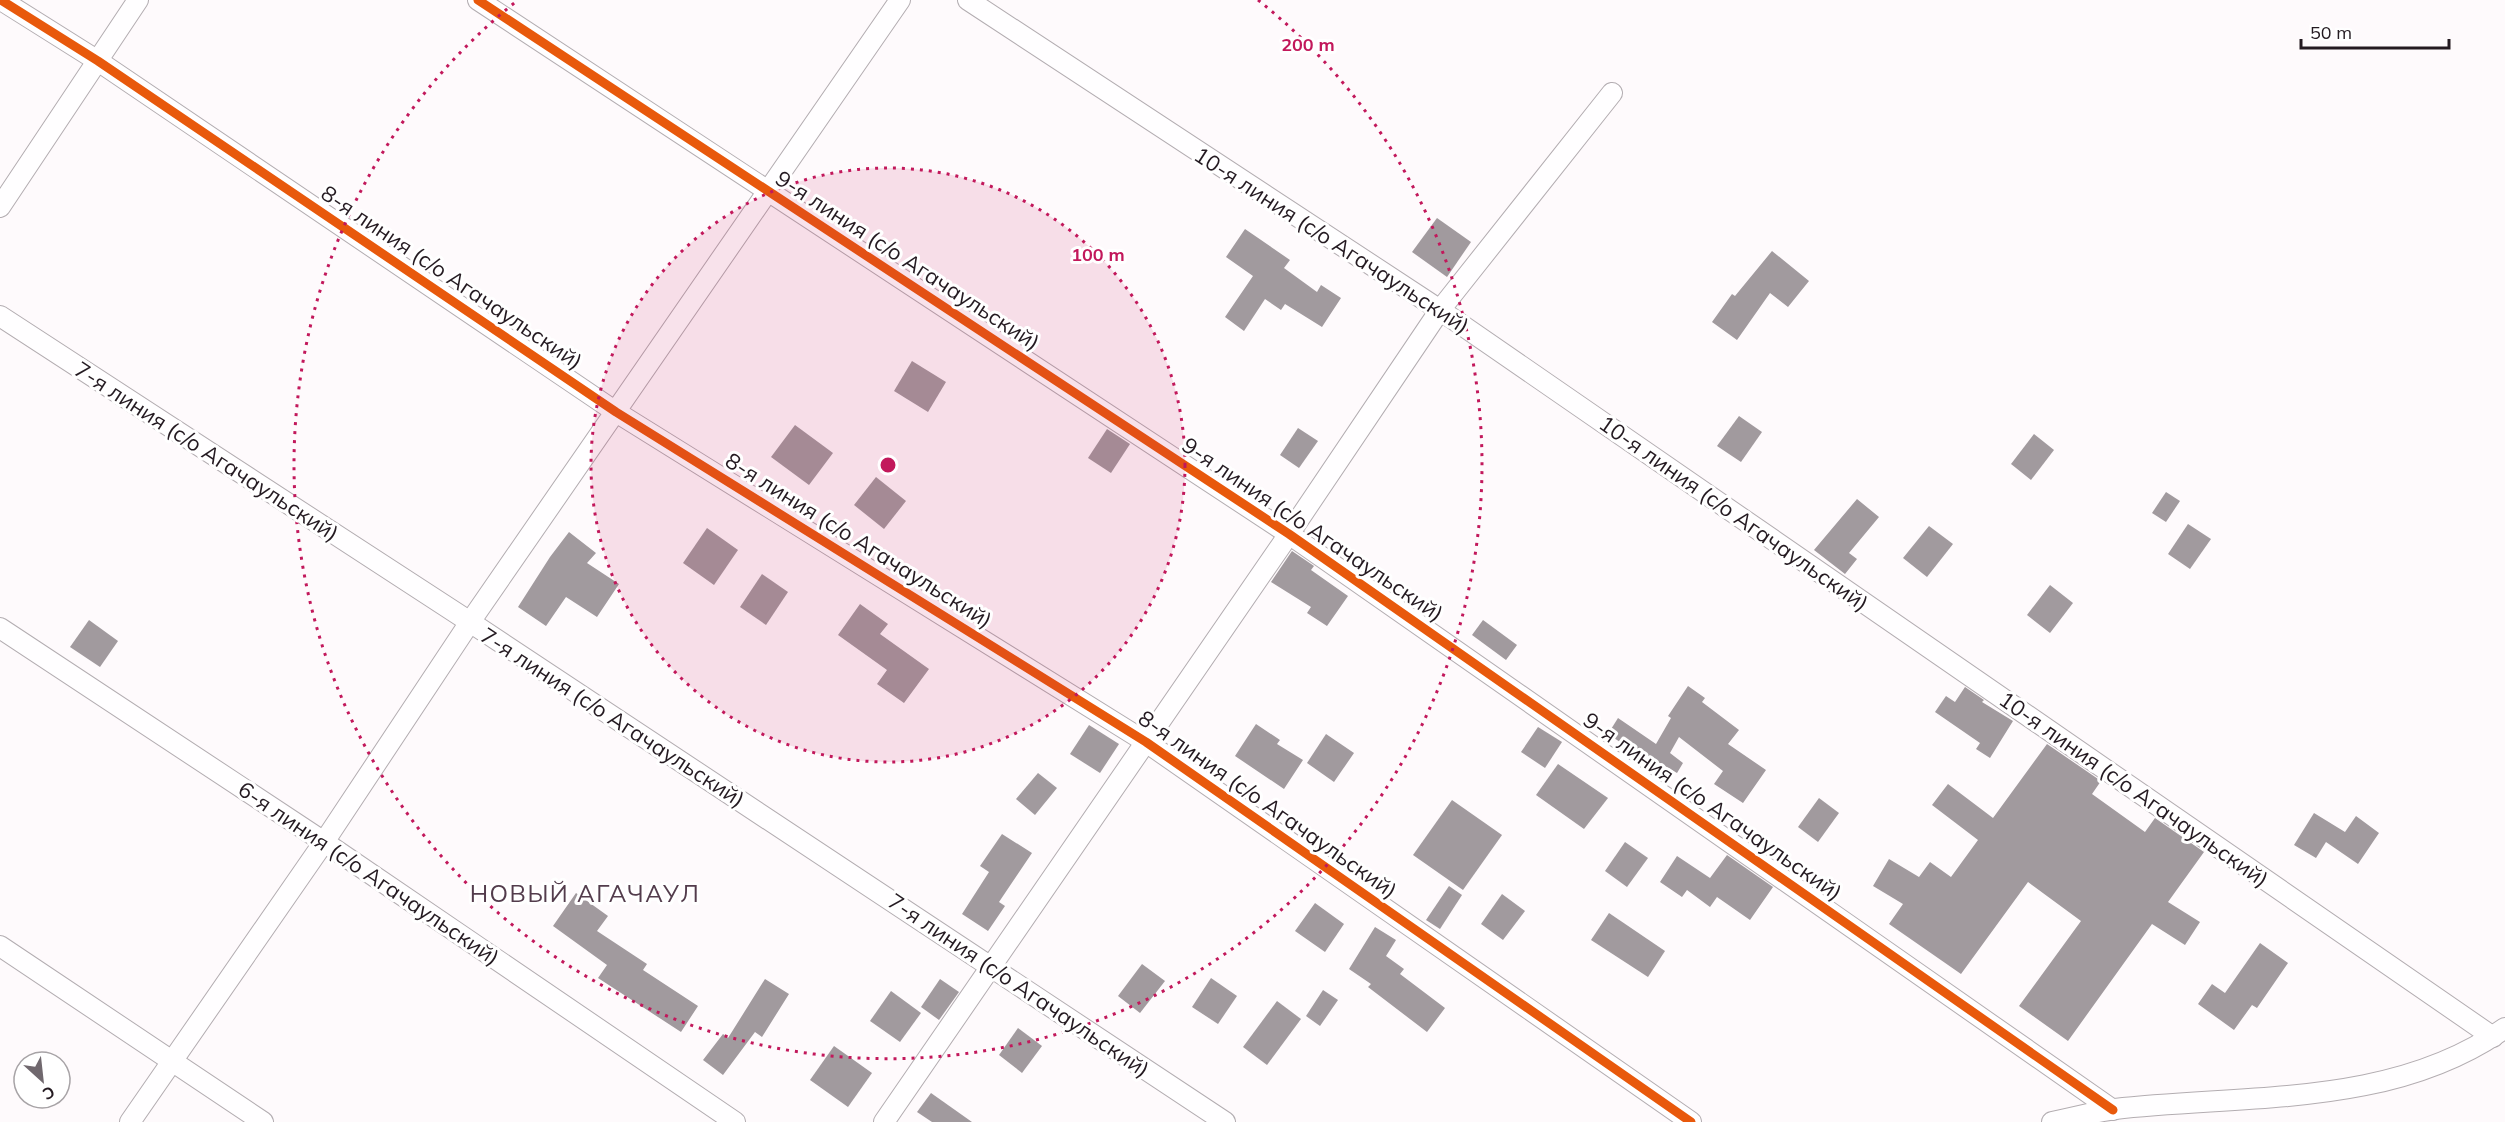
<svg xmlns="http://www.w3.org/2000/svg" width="2505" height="1122" viewBox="0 0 2505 1122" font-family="Mulish,sans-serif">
<rect width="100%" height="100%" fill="#fefafc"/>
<g fill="#a19a9e">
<polygon points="1437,218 1471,242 1447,277 1412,252"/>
<polygon points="1245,229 1290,260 1284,268 1317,292 1321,285 1341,298 1322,327 1285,304 1281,310 1265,299 1244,331 1225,317 1253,276 1226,257"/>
<polygon points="1772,251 1809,281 1788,307 1770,293 1737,340 1712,322 1732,294 1735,296"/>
<polygon points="912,361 946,382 928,412 894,391"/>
<polygon points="1739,416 1762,432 1741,462 1717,446"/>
<polygon points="795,425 833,453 809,485 771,457"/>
<polygon points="1298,428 1318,441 1299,468 1280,455"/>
<polygon points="1107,429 1130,444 1111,473 1088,458"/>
<polygon points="2034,434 2054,450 2031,480 2011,464"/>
<polygon points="876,477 906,501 884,529 854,505"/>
<polygon points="2166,492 2180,501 2166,522 2152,513"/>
<polygon points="1857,499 1879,517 1849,553 1857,559 1845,574 1814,550"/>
<polygon points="2188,524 2211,539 2190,569 2168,554"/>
<polygon points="1929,526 1953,544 1927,577 1903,558"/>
<polygon points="707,528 738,550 714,585 683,563"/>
<polygon points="569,532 596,553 587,563 619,584 597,617 566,597 546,626 518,607 550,557"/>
<polygon points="1292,551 1314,566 1311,570 1348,596 1327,626 1307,613 1311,607 1271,582"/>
<polygon points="762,574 788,592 766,625 740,607"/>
<polygon points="2050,585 2073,603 2050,633 2027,615"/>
<polygon points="860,604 888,624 880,634 929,669 904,703 877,684 887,670 838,635"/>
<polygon points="89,620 118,641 100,667 70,647"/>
<polygon points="1483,620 1517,645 1506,660 1472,635"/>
<polygon points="1688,686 1705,698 1702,702 1739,730 1728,744 1766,770 1743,803 1714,784 1723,771 1679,737 1670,753 1683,763 1677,773 1643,753 1641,756 1608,734 1618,718 1656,744 1671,718 1668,716"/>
<polygon points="1965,687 1984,700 1982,702 2013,721 1990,758 1976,749 1980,743 1935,712 1946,696 1955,702"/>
<polygon points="1256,724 1280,740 1277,744 1303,760 1284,789 1235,756"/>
<polygon points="1089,725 1119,744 1100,773 1070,754"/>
<polygon points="1538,727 1562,742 1545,768 1521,752"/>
<polygon points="1326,734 1354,753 1334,782 1307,763"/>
<polygon points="2047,744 2101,781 2092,794 2145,832 2155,818 2204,852 2168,902 2200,922 2185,945 2152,924 2068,1041 2019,1006 2081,921 2028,882 1961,974 1889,924 1903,904 1873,886 1889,859 1919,877 1930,862 1951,877 1978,840 1932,805 1948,784 1993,818"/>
<polygon points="1558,764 1608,798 1584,829 1536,795"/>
<polygon points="1038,773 1057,788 1035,815 1016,799"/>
<polygon points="1819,798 1839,813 1818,842 1798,827"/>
<polygon points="1452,800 1502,835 1463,890 1413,855"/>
<polygon points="2314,813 2345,832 2356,816 2379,833 2358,864 2326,842 2316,858 2294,845"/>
<polygon points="1002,834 1032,853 999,902 1005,906 988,931 962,914 989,872 980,866"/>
<polygon points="1625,842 1648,858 1627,887 1605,871"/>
<polygon points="1727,855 1773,887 1750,920 1717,897 1710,907 1687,890 1682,897 1660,882 1677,856 1710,878"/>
<polygon points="1449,886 1462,895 1440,929 1426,920"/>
<polygon points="576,893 608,916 597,931 647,964 643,970 698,1006 681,1032 598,978 607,965 553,926"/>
<polygon points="1502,894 1525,911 1503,940 1481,924"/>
<polygon points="1315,903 1344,924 1325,952 1295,931"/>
<polygon points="1609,913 1665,951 1648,977 1591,940"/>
<polygon points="1375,927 1396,940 1386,956 1404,969 1400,974 1445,1008 1427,1032 1368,987 1371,984 1349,969"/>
<polygon points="2260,943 2288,963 2257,1008 2252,1005 2234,1030 2198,1004 2212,984 2225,993"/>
<polygon points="1142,964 1165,981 1140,1013 1118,996"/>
<polygon points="1211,978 1237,996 1218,1024 1192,1007"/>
<polygon points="765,979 789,994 762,1037 755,1032 723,1075 703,1060 723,1034 728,1038"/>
<polygon points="940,979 959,992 939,1020 921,1007"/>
<polygon points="1323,990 1338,1000 1320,1026 1306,1016"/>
<polygon points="891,991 921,1013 900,1042 870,1021"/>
<polygon points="1277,1001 1301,1019 1267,1065 1243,1047"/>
<polygon points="1018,1028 1042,1046 1022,1073 999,1055"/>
<polygon points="834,1046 872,1073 848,1107 810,1080"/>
<polygon points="931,1093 972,1122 932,1122 917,1112"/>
</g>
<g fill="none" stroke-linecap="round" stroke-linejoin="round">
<defs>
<g id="minor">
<polyline points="1,0 98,61 616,412 1146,742 1691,1122"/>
<polyline points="478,0 1289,534 2113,1110"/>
<polyline points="968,0 1440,310 2493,1037"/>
<polyline points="0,207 138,0"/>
<polyline points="0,316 470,622 1225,1122"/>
<polyline points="0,628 324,842 735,1122"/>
<polyline points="0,946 263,1122"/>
<polyline points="130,1122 324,842 470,622 900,0"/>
<polyline points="884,1122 1289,534 1440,310 1612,93"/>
<path d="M2052,1122C2073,1118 2094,1112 2115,1109C2245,1094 2393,1108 2505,1028"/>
</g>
</defs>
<use href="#minor" stroke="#b3adb1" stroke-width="22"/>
<use href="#minor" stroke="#fffeff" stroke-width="20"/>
<defs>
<g id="cycleway">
<polyline points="1,0 98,61 616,412 1146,742 1691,1122"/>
<polyline points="478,0 1289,534 2113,1110"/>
</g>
</defs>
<use href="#cycleway" stroke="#fff" stroke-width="13"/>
<use href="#cycleway" stroke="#e8590c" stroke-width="9"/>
</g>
<circle cx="888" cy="465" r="297" fill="#c2185b" fill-opacity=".12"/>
<g fill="none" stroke="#c2185b" stroke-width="3" stroke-dasharray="3 6">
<circle cx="888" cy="465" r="297"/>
<path d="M1258 0A594 594 0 1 1 518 0"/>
</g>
<g text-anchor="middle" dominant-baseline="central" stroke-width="6" stroke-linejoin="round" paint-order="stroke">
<g font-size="22" fill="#241a21" stroke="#fff">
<text transform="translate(1332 240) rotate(33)">10-я линия (с/о Агачаульский)</text>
<text transform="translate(908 260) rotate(33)">9-я линия (с/о Агачаульский)</text>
<text transform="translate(452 277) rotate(34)">8-я линия (с/о Агачаульский)</text>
<text transform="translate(207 451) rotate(33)">7-я линия (с/о Агачаульский)</text>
<text transform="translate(1734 513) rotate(35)">10-я линия (с/о Агачаульский)</text>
<text transform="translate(1313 529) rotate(34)">9-я линия (с/о Агачаульский)</text>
<text transform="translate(859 540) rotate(32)">8-я линия (с/о Агачаульский)</text>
<text transform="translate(613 717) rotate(33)">7-я линия (с/о Агачаульский)</text>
<text transform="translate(2134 789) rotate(35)">10-я линия (с/о Агачаульский)</text>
<text transform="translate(1268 804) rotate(35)">8-я линия (с/о Агачаульский)</text>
<text transform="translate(1713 806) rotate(35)">9-я линия (с/о Агачаульский)</text>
<text transform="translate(369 873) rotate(34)">6-я линия (с/о Агачаульский)</text>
<text transform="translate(1019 985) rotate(34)">7-я линия (с/о Агачаульский)</text>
</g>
<g font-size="24" letter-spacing="1.5" fill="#533c4c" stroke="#fff">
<text x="585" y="893">НОВЫЙ АГАЧАУЛ</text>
</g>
</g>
<circle cx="888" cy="465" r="9" fill="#c2185b" stroke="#fff" stroke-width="3"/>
<g font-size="18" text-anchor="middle" font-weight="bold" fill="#c2185b" stroke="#fff" stroke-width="6" stroke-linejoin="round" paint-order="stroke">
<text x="1308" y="51">200 m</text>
<text x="1098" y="261">100 m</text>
</g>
<g transform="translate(42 1080) rotate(153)"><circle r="28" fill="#ffffff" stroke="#a7a3a6" stroke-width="1.5"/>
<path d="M0-4.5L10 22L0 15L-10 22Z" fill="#70686e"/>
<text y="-9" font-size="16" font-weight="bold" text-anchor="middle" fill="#241a21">С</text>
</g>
<path d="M2301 39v9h148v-9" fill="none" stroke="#241a21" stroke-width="3"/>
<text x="2310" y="39" font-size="18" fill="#241a21" stroke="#ffffff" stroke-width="4.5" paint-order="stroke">50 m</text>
</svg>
